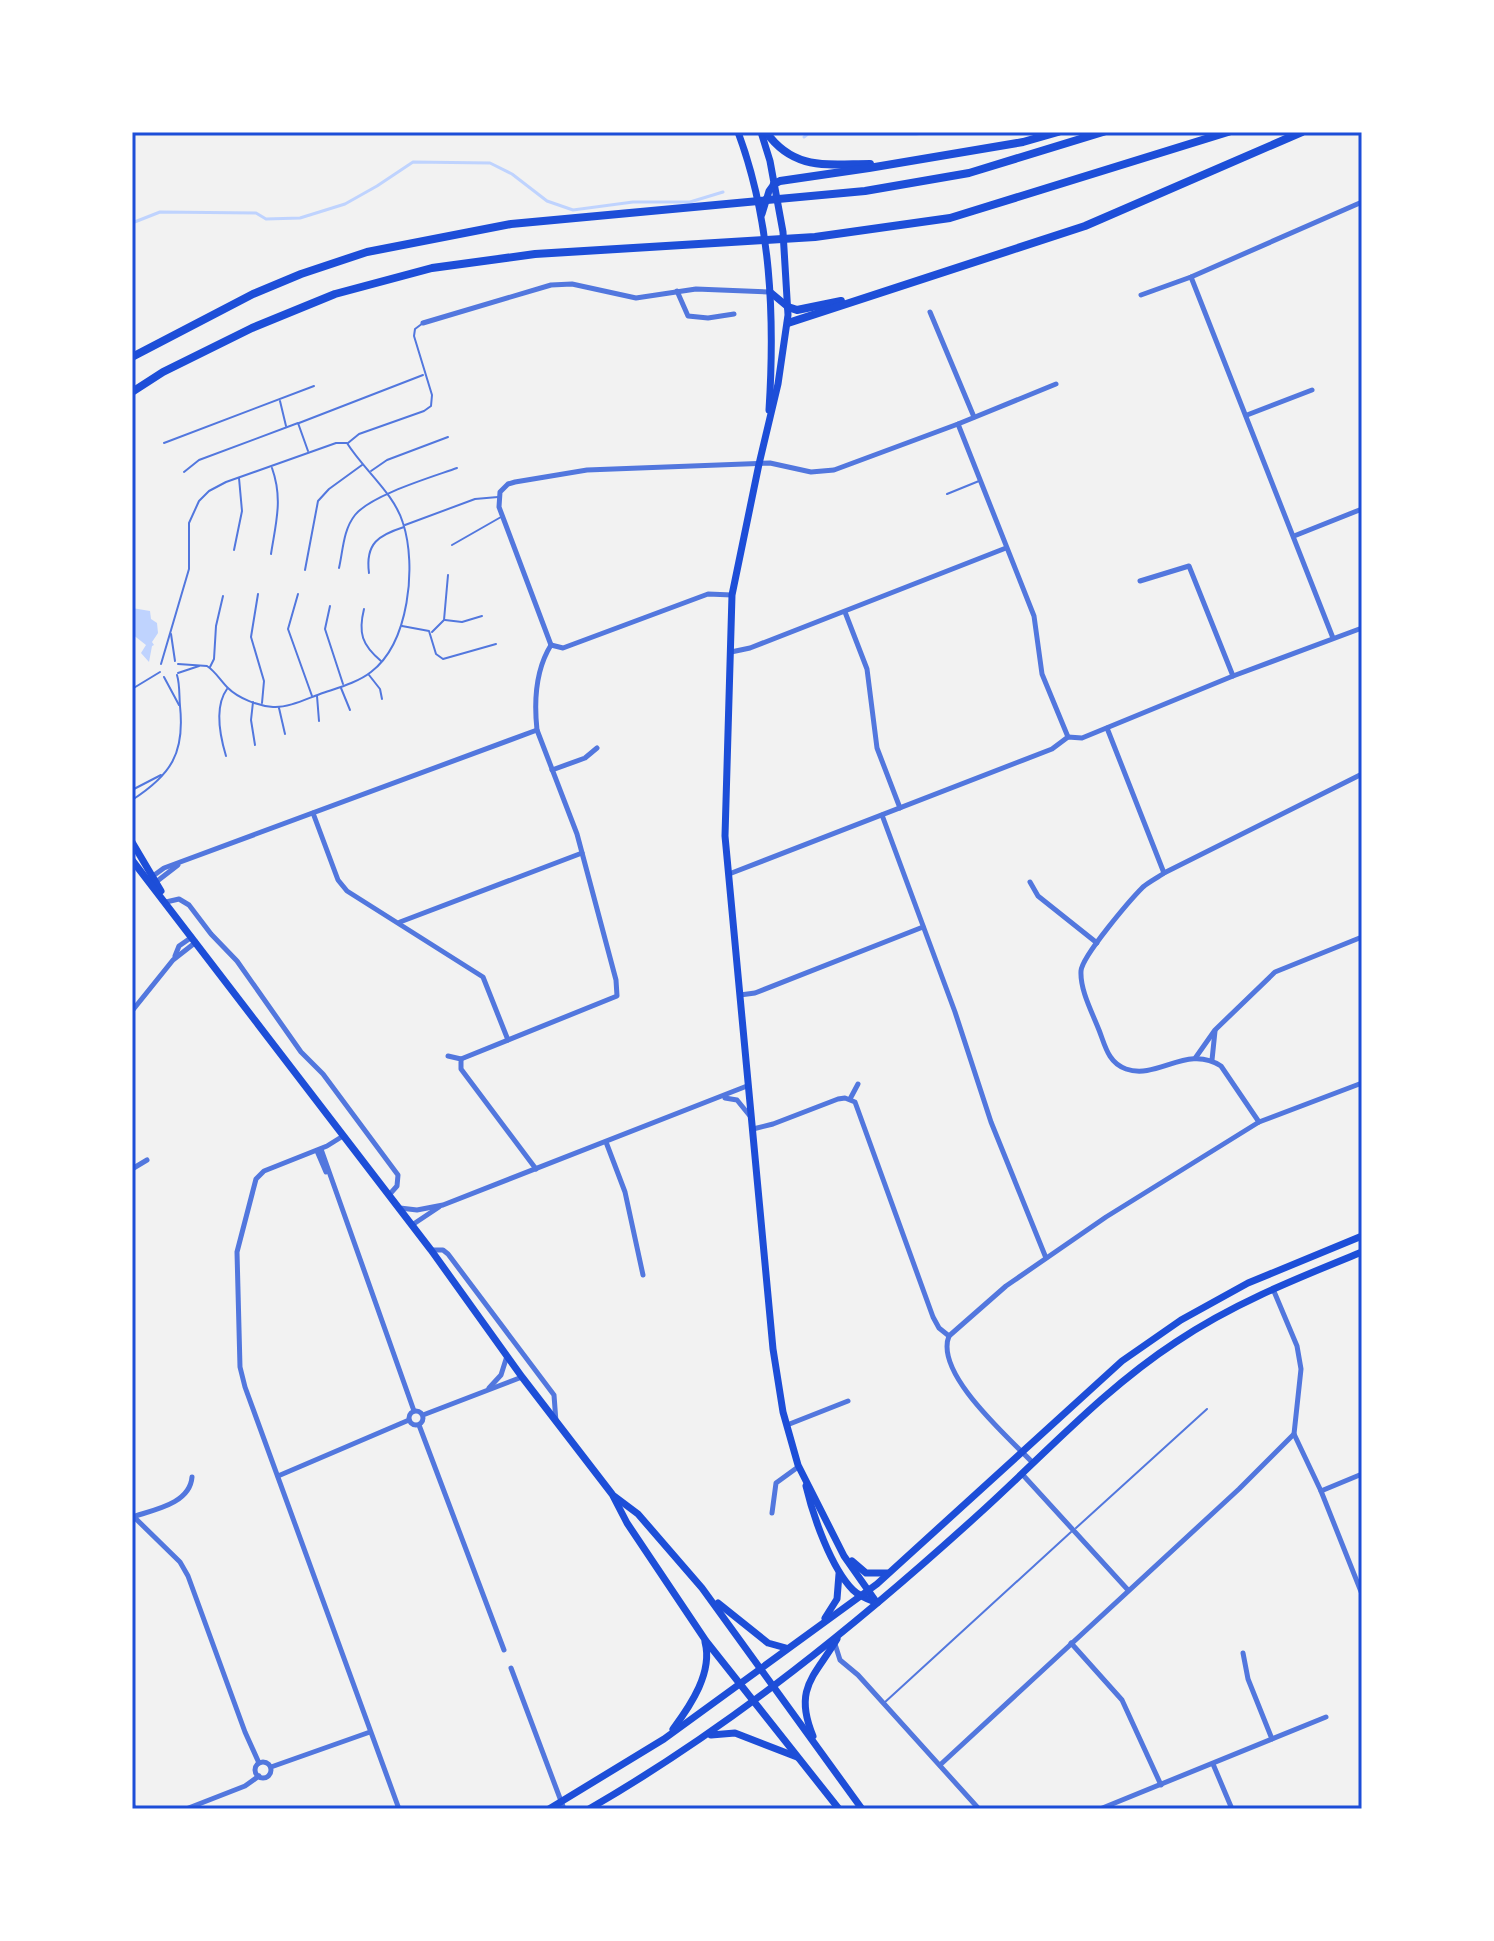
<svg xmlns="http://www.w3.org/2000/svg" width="1494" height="1941" viewBox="0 0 1494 1941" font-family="'Alegreya Sans',sans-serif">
<rect width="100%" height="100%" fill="#f2f2f2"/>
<polygon fill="#bfd3fe" points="132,608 150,611 151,619 157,623 158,633 152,642 154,645 152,646 149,662 141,653 146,645 132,634"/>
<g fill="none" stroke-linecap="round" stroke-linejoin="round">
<g stroke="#bfd3fe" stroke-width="3">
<polyline points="804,137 808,134 916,134 927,132"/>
<polyline points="132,223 160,212 256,213 266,219 300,218 345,204 377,186 413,162 490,163 512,174 547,201 573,210 633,202 690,202 723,192"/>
</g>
<g stroke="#5277de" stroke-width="2">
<polyline points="280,401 286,426"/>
<polyline points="299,423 423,375"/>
<polyline points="164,443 314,386"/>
<polyline points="348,443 359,434 424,411 431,406 432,395 414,336 415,329 423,323"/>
<polyline points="371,471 387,460 448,437"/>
<polyline points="184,472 199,460 298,423 308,451"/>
<polyline points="947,494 979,481"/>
<polyline points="405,525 475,499 498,497"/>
<polyline points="452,545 501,517"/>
<polyline points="234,550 242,511 239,478"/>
<path d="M271,554C276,522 283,499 272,468"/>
<path d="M339,568C343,551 343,530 355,515C371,495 432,477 457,468"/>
<polyline points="305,570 318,501 329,489 362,465"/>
<path d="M369,573C365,543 379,535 404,527"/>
<polyline points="258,594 251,637 264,681 262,703"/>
<polyline points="298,594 288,629 312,696"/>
<polyline points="330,606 325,629 343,684"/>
<path d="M364,609C358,633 362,645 381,661"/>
<polyline points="445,620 462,622 482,616"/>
<polyline points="402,626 429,631 436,654 443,659 496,644"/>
<polyline points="432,632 444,620 448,575"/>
<polyline points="171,634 175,661"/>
<path d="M161,664L189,569V523L199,501L209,491L226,482L336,443H347C363,469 394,493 403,523C417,566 409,643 371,672C357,683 337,688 320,694C306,699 288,708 273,707C258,706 238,698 228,688C220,680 216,672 207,666L178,664"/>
<polyline points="210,667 214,659 216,626 223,596"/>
<polyline points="178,673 199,666"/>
<polyline points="369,675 380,689 382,699"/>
<polyline points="164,677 179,705"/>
<polyline points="341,688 350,710"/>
<polyline points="132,689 160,672"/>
<polyline points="317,696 319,721"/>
<polyline points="253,702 251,720 255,745"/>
<polyline points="279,708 285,734"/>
<path d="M226,756C220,736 214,707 227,689"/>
<polyline points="132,790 161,775"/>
<path d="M132,800C171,775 185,753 180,706C179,695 180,685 177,675"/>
<polyline points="1076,1528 1207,1409"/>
<polyline points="884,1703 1071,1532"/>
</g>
<g stroke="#5277de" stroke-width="5">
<polyline points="1191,277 1333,638"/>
<polyline points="677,291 688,316 708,318 734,314"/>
<polyline points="1141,295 1191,277 1362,202"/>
<polyline points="930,312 974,417"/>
<polyline points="423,323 551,285 572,284 636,298 696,289 769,292"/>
<polyline points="1247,415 1312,390"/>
<polyline points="958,424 1034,616 1042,674 1068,737"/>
<polyline points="1294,536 1362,509"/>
<polyline points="1140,581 1189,566 1233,676"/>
<polyline points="845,612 867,669 877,748 900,808"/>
<polyline points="551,645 499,507 500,492 508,484 515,482 587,470 770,463 811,472 834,470 958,424 1056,384"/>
<polyline points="551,645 563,648 708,594 732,595"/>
<polyline points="731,652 750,648 1006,548"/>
<polyline points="1107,728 1164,873"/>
<polyline points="552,770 585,758 597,748"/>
<polyline points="313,813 338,880 347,891 483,977 508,1040"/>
<polyline points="882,815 955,1012 991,1122 1046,1258"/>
<polyline points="729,874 1052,749 1068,737 1082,738 1233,676 1362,628"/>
<polyline points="153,876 164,868 537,730"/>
<polyline points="156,882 178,865"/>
<polyline points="1030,882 1038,896 1097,943"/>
<polyline points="166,902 179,899 189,905 211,934 237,961 301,1052 323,1074 398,1175 397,1186 389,1195"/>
<polyline points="400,922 582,853"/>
<polyline points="175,956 179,946 192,937"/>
<polyline points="740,995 755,993 923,927"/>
<polyline points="132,1011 173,960 196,942"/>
<polyline points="448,1056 461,1059 461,1069 536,1169"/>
<polyline points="1196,1057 1215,1030 1275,972 1362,937"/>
<path d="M461,1059L617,996L616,980L577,834L537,730C534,702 536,669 551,645"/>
<polyline points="1212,1060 1215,1031"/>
<polyline points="725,1098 737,1100 750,1116"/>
<polyline points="850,1099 858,1084"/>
<path d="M1259,1122L1221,1066C1187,1044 1158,1080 1126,1069C1108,1063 1105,1045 1099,1030C1092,1012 1080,990 1081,971C1082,956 1131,899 1143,887C1149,882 1157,878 1164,873L1362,774"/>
<path d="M753,1129L773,1124L838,1099L845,1098L855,1102L933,1317L939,1328L949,1336C934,1373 1008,1437 1033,1463"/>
<polyline points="343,1136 327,1146 264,1171 256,1179 237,1252 240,1367 245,1387 399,1809"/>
<polyline points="606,1142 625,1192 643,1275"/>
<polyline points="321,1149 414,1411"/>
<polyline points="317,1151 326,1172"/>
<polyline points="132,1169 147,1160"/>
<polyline points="400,1208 417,1210 443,1205 747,1086"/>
<polyline points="412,1225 439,1207"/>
<polyline points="432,1250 443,1250 448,1254 554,1395 556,1422"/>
<polyline points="1273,1289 1297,1346 1301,1369 1294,1434 1321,1491 1362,1594"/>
<polyline points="949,1336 1006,1286 1106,1217 1259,1122 1362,1083"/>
<polyline points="489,1388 501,1375 507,1356"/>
<circle cx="416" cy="1418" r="7"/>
<polyline points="423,1415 522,1377"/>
<polyline points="419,1425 504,1650"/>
<polyline points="787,1425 848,1401"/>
<polyline points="1022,1474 1128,1590"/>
<polyline points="278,1476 409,1420"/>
<polyline points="1321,1491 1362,1474"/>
<polyline points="772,1513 776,1483 798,1467"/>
<polyline points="132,1515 180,1562 188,1576 245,1732 259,1763"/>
<path d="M132,1517C153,1510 190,1504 192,1477"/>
<polyline points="1071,1643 1122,1700 1161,1785"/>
<polyline points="835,1644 840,1660 858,1675 979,1809"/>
<polyline points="1243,1653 1248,1679 1272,1739"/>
<polyline points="511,1668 564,1809"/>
<circle cx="263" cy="1770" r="8"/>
<polyline points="1213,1764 1232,1809"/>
<polyline points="940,1765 1239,1489 1294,1434"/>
<polyline points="271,1767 370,1732"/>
<polyline points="132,1803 134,1809"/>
<polyline points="186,1809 245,1786 259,1776"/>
<polyline points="1100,1809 1326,1717"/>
</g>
<g stroke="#1d4ed8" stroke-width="7">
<path d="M738,132C771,221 775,316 769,410"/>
<polyline points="761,132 770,161 783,232 788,315 778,384 759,464 732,595 725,836 773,1349 783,1412 798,1465 844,1556 877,1603"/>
<polyline points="762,214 769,191 774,184"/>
<polyline points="770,292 788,307"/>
<polyline points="132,842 161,891"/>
<polyline points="132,860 431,1250 522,1377 612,1494 627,1523 706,1641 839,1809"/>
<path d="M806,1486C813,1516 831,1568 853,1590C859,1596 867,1599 875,1602"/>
<polyline points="614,1496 638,1514 702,1588 862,1809"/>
<polyline points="852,1561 866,1573 887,1573"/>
<polyline points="718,1603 768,1643 786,1648"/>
<polyline points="825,1618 837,1599 839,1574"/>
<path d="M673,1729C691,1705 713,1672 705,1642"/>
<polyline points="711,1735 735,1733 797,1757"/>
<path d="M813,1736C793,1688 815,1676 837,1639"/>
<polyline points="549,1809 664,1739 877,1584 1122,1361 1181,1320 1248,1283 1362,1236"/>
<path d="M589,1809C731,1727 859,1623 980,1513C1044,1455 1104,1389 1176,1342C1234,1303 1298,1278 1362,1252"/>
</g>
<g stroke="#1d4ed8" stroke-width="8">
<path d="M766,132C794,171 827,164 870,164"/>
<polyline points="774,184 780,181 869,168 1023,142 1058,132"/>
<polyline points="788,307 797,310 841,301"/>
<polyline points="788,323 1085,226 1302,132"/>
<polyline points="132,357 253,294 301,274 367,252 511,224 865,191 969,173 1103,132"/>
<polyline points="132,392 163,372 252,328 335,294 432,268 535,254 815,237 950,218 1228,132"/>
</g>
</g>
<rect width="1494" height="1941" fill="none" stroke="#ffffff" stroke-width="268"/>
<rect x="134" y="134" width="1226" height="1673" fill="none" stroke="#1d4ed8" stroke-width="3"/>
</svg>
